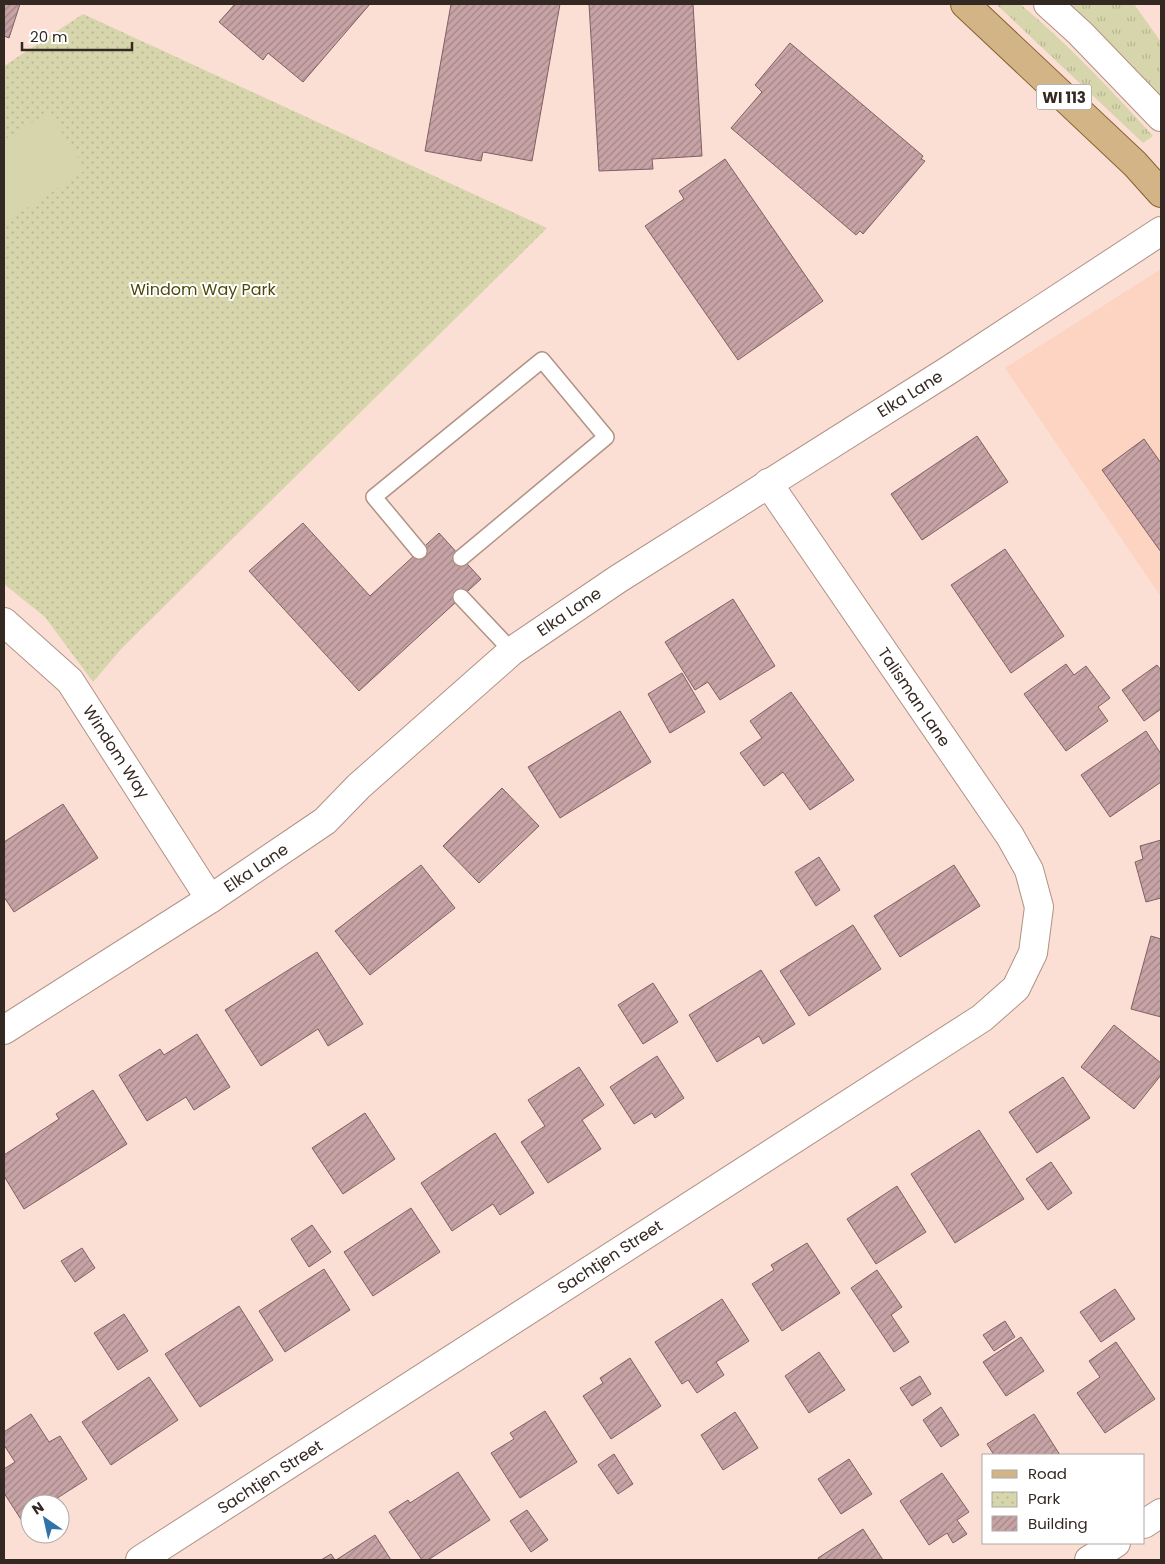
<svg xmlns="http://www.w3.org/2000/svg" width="1165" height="1564" viewBox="0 0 1165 1564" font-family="Poppins,sans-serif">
<defs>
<pattern id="grass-tufts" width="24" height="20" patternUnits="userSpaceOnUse" patternTransform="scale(1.25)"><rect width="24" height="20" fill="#d7d5ab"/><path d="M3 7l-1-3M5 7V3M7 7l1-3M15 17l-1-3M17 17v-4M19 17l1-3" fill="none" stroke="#b9b793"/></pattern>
<pattern id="park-dots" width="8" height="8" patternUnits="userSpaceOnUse" patternTransform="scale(1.25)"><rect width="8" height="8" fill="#d7d5ab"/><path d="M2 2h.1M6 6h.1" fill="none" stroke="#b9b793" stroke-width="1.8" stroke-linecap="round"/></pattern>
<pattern id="building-hatch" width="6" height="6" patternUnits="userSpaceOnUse" patternTransform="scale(1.25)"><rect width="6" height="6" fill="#c7a3a6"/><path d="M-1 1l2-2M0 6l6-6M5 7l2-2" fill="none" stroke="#a28587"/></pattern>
</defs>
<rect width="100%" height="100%" fill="#fbdfd4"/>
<polygon fill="#fdd3c2" points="1161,269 1161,597 1005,368"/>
<g fill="url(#grass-tufts)">
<path d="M996,4H1020C1068,44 1111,90 1153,136L1143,143Z"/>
<polygon points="1069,4 1134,4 1161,42 1161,101"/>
</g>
<polygon fill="url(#park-dots)" points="83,14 547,228 122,648 93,682 45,617 4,584 4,66"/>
<polygon fill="#d7d5ab" points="49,112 86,170 4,223 4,140"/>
<g fill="url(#building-hatch)" stroke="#806063">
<polygon points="4,4 20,4 9,38 4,36"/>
<polygon points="235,4 370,4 303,82 268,53 263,60 219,22"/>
<polygon points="451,4 560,4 532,161 483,152 481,161 425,151"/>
<polygon points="589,4 693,4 702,156 652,159 653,169 599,171"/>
<polygon points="790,43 923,156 921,159 925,161 863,234 860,231 856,235 731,128 762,92 755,85"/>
<polygon points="725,159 823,301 738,360 645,226 684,199 679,191"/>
<polygon points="977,436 1008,482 922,540 891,494"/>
<polygon points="1144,439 1161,463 1161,552 1102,470"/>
<polygon points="303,523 370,596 439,533 481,579 359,691 249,571"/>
<polygon points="1005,549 1064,636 1011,673 951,585"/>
<polygon points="733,599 775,666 720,700 708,682 695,690 665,642"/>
<polygon points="1066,664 1074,675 1086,666 1110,698 1098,707 1108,721 1066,751 1024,694"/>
<polygon points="1157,665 1160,669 1161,668 1161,709 1144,721 1122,690"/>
<polygon points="682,673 705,712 670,733 648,694"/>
<polygon points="791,692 854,780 810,810 783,772 764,786 740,753 762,738 750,721"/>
<polygon points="620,711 651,762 560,818 528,767"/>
<polygon points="1146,731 1161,754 1161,782 1110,817 1081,775"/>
<polygon points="502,788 539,826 479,883 443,846"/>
<polygon points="63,804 98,858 14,912 4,897 4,842"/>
<polygon points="1161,840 1161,898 1146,902 1135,862 1143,859 1140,846"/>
<polygon points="819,857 840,890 816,906 795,872"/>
<polygon points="421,865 455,908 370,975 335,931"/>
<polygon points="954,865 980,906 900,957 874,916"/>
<polygon points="853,925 881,969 809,1016 780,971"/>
<polygon points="1151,936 1161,939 1161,1017 1131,1009"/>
<polygon points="317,952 363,1024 328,1046 318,1029 261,1066 225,1010"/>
<polygon points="761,970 795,1024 763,1044 759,1036 717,1062 689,1015"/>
<polygon points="653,983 678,1022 643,1044 618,1005"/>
<polygon points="1114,1025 1161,1063 1161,1075 1134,1109 1081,1067"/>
<polygon points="197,1034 230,1087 194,1110 186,1097 147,1121 119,1075 160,1049 164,1055"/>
<polygon points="657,1056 684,1098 655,1118 652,1113 634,1124 610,1087"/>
<polygon points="579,1067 604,1105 582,1120 601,1149 548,1183 521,1142 545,1126 528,1100"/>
<polygon points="1063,1077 1090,1118 1037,1153 1009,1112"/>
<polygon points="93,1090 127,1144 24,1209 4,1176 4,1155 59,1119 56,1114"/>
<polygon points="365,1113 395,1159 343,1194 312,1148"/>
<polygon points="979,1130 1024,1199 955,1243 911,1174"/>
<polygon points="495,1133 534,1193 500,1215 493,1204 452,1231 421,1183"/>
<polygon points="1051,1162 1072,1193 1048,1210 1026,1179"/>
<polygon points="897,1186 926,1232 876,1264 847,1219"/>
<polygon points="411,1208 440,1252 373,1296 344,1252"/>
<polygon points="312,1225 331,1252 309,1267 291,1239"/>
<polygon points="807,1243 840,1293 782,1331 752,1284 774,1270 771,1265"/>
<polygon points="82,1248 95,1268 75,1282 61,1261"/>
<polygon points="324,1269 350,1310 285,1352 259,1311"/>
<polygon points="877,1270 902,1307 891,1315 909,1342 894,1352 851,1288"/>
<polygon points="1115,1289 1135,1319 1101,1342 1080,1312"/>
<polygon points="722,1299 749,1341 716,1362 724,1375 697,1393 688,1380 682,1384 655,1342"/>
<polygon points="239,1306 273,1360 200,1407 165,1354"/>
<polygon points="124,1314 148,1351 118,1370 94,1333"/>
<polygon points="1005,1321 1015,1337 994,1351 983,1335"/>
<polygon points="1021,1337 1044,1371 1006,1396 983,1362"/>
<polygon points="1116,1342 1155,1399 1105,1433 1077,1393 1100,1377 1089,1361"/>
<polygon points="819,1352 845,1390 809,1413 785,1376"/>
<polygon points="630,1358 661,1406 611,1439 583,1396 603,1383 600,1378"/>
<polygon points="920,1376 931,1394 912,1406 900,1388"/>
<polygon points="149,1377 178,1420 111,1465 82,1422"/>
<polygon points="941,1407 959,1435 941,1447 923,1420"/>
<polygon points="545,1411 577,1462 520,1498 491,1453 514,1439 510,1433"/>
<polygon points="735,1412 758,1448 723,1470 701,1435"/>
<polygon points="31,1414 49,1442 60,1436 87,1479 48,1504 30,1504 30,1516 22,1521 4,1493 4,1469 15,1462 4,1445 4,1432"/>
<polygon points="1034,1414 1060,1455 994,1455 987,1444"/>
<polygon points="614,1454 633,1484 618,1494 598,1465"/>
<polygon points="849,1459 872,1494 841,1514 818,1479"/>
<polygon points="458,1472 490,1520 428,1560 422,1560 389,1512 408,1500 410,1503"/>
<polygon points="942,1473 969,1512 957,1520 967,1534 953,1543 947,1533 929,1545 900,1501"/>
<polygon points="527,1510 548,1540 531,1552 510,1521"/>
<polygon points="863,1529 883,1560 819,1560 818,1558"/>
<polygon points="375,1535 391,1560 336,1560"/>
<polygon points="331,1554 335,1560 321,1560"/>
</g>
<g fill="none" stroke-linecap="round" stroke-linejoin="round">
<defs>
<g id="service">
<polyline points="419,551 374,497 542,360 606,437 461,558"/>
<polyline points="461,597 512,651"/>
</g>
<g id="minor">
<polyline points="4,622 70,681 210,899"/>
<polyline points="4,1030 210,899 325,821 359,786 512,651 618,579 949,370 1161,231"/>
<polyline points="1144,1524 1161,1513"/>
<polyline points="140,1560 982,1018 1016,988 1033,953 1039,907 1029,870 1010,836 768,483"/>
<polyline points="1089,1560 1116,1543"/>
</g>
<polyline id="secondary" points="1048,4 1080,33 1161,117"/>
<polyline id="primary" points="965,4 1135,164 1161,193"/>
</defs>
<use href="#service" stroke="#b19285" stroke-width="18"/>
<use href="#minor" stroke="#b19285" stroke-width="30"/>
<use href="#secondary" stroke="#b19285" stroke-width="30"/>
<use href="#primary" stroke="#88622e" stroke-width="30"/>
<use href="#service" stroke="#fff" stroke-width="15"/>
<use href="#minor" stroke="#fff" stroke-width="28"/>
<use href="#secondary" stroke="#fff" stroke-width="28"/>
<use href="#primary" stroke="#d3b486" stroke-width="28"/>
</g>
<g text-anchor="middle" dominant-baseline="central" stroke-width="4" stroke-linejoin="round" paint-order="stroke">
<rect fill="#fff" stroke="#716864" stroke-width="1" x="1036.5" y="84.5" width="55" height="25" rx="4"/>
<g font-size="15" font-weight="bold" fill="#342822">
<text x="1064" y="97">WI 113</text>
</g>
<g font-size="16" fill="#4e4909" stroke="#fff">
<text x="203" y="289">Windom Way Park</text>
</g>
<g font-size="16" fill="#342822" stroke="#fff">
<text transform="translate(910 394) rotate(-32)">Elka Lane</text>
<text transform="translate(569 612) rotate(-34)">Elka Lane</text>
<text transform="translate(914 697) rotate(56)">Talisman Lane</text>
<text transform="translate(116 752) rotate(57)">Windom Way</text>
<text transform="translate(256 868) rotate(-34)">Elka Lane</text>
<text transform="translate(610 1257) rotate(-33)">Sachtjen Street</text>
<text transform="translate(270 1477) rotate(-33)">Sachtjen Street</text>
</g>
</g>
<rect width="1165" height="1564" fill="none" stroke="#342822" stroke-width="10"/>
<rect x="982" y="1454" width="162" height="90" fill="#ffffff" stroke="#aea9a7"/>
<rect x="992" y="1470" width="25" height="8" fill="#d3b486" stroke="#aea9a7"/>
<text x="1028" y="1479" font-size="15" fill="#342822">Road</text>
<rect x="992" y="1492" width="25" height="15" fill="url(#park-dots)" stroke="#aea9a7"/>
<text x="1028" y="1504" font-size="15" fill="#342822">Park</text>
<rect x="992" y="1516" width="25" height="15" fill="url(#building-hatch)" stroke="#aea9a7"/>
<text x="1028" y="1529" font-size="15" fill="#342822">Building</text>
<g transform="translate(45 1519) rotate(326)"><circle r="24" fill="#ffffff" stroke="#aea9a7"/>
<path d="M0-4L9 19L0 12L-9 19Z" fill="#3172a8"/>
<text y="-8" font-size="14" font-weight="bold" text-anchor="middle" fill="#342822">N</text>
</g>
<path d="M22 42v8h110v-8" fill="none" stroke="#342822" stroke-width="2.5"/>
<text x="30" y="42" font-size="15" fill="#342822" stroke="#ffffff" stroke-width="4" paint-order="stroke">20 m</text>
</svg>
